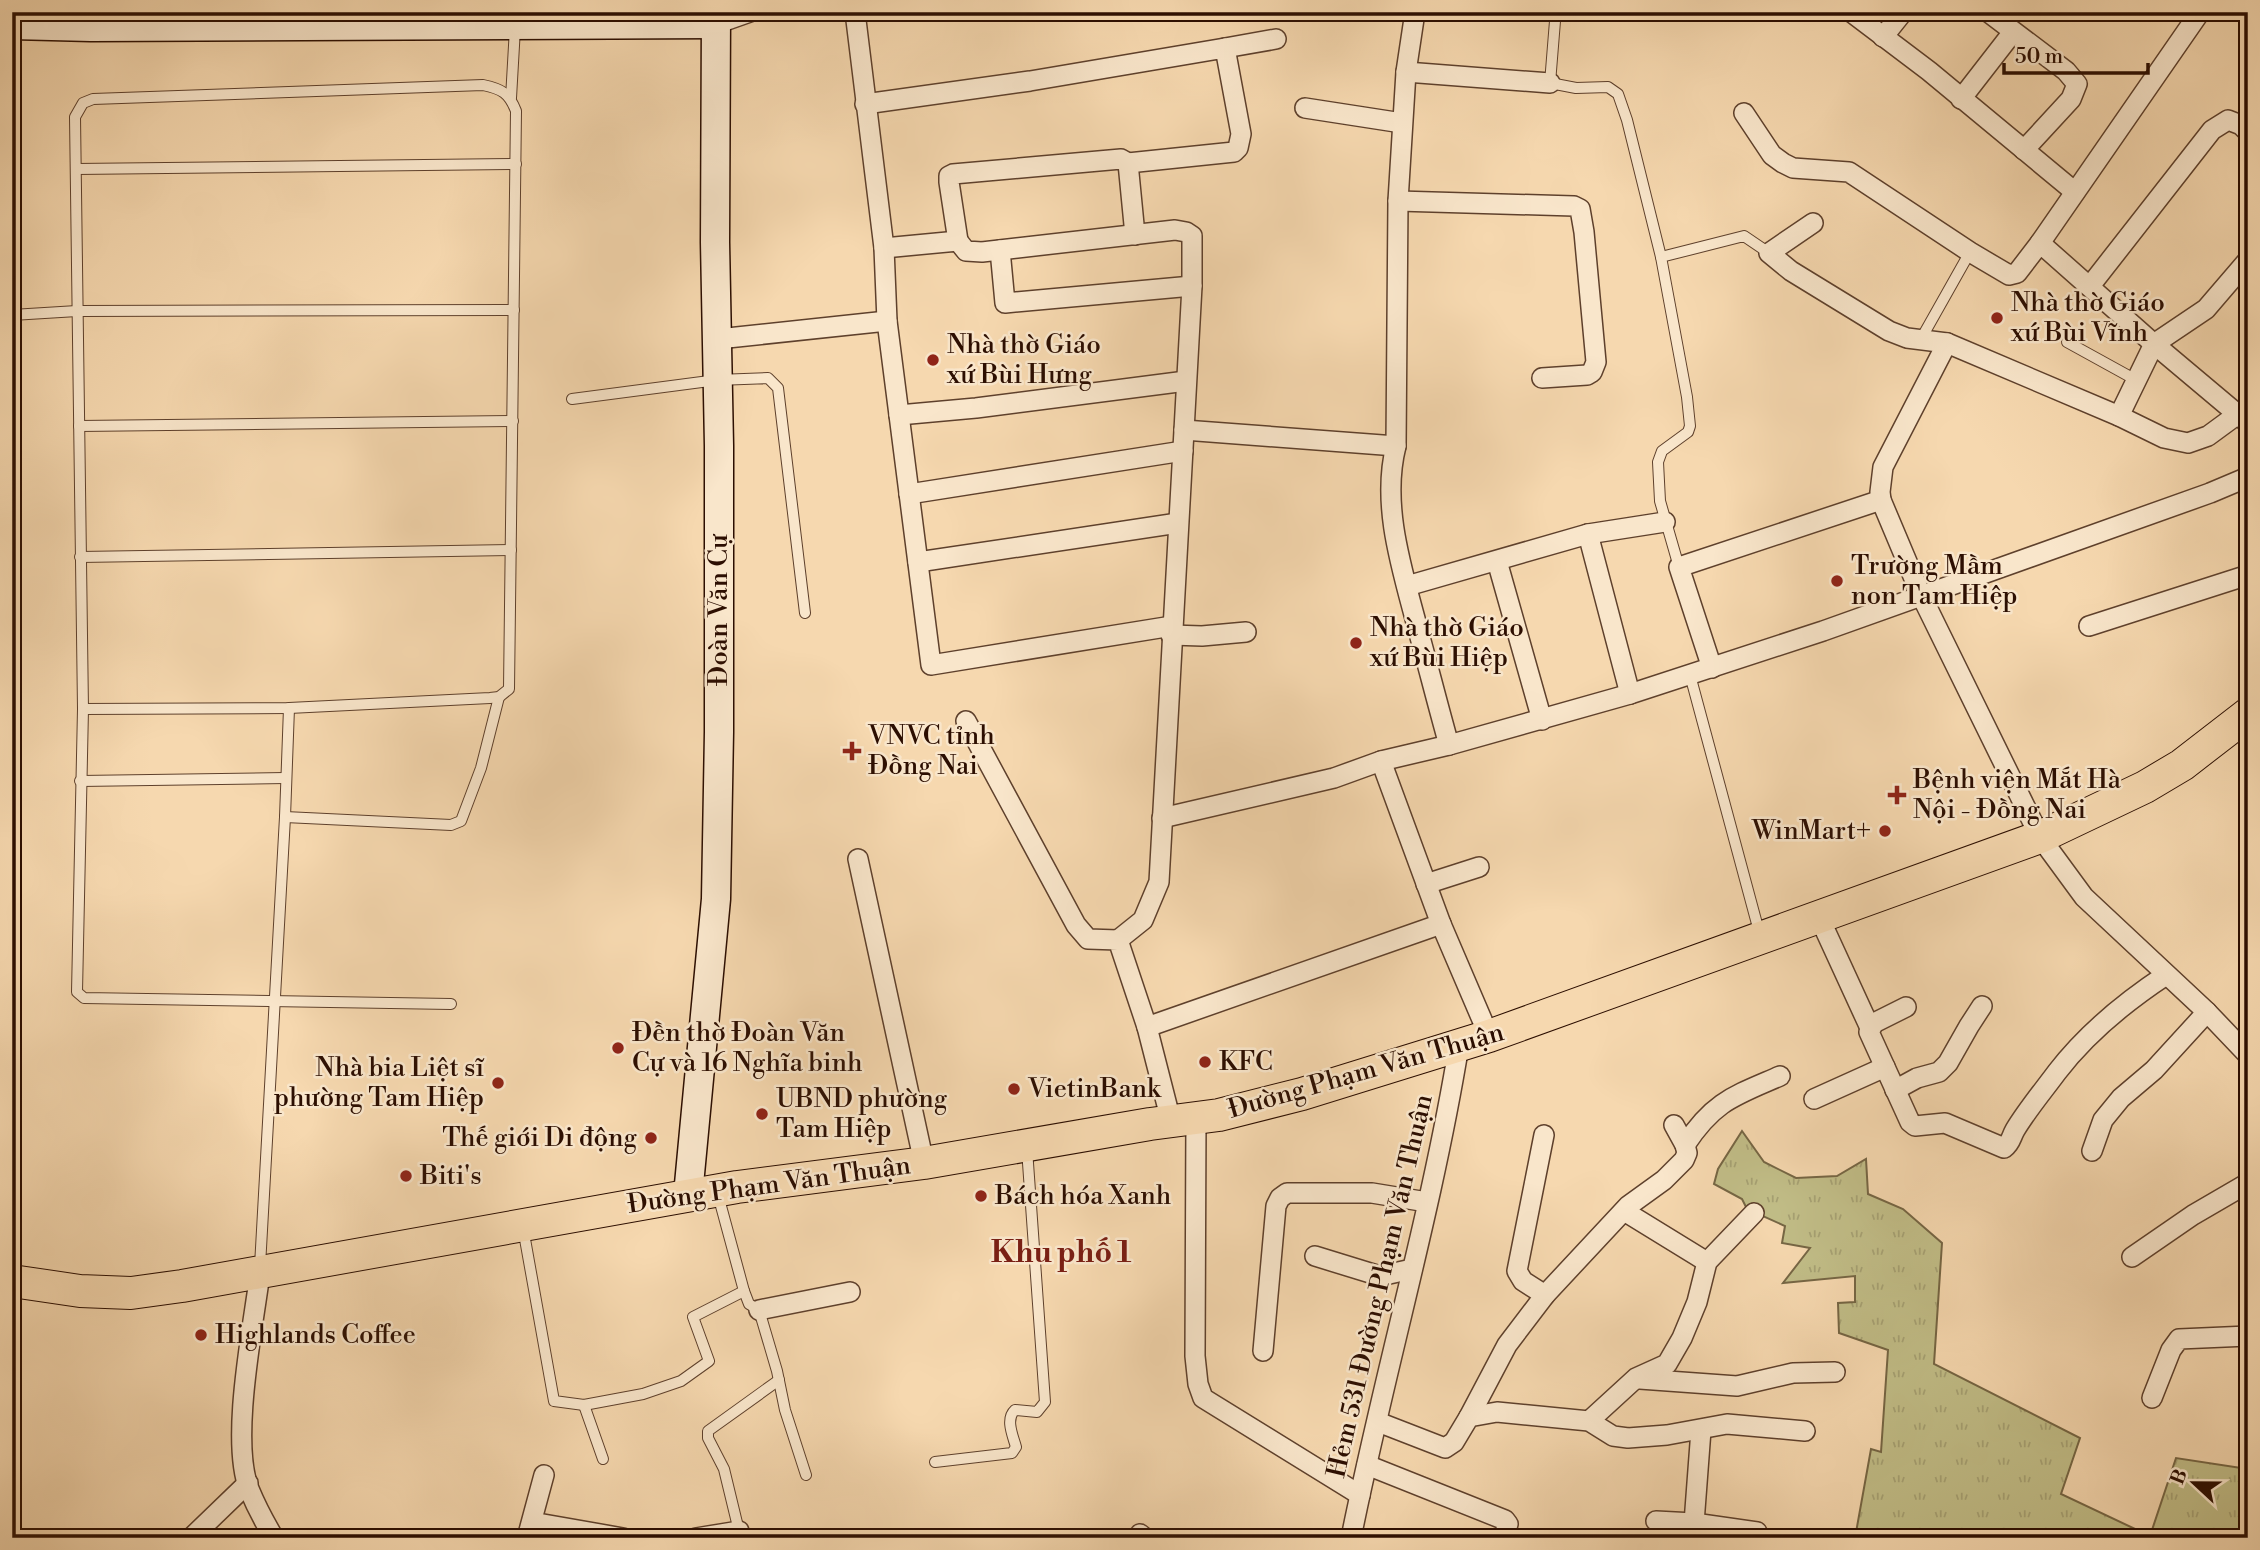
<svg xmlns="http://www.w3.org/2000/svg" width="2260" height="1550" viewBox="0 0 2260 1550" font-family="'Libre Bodoni',serif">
<defs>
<pattern id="grass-tufts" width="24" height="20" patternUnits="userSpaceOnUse" patternTransform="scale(1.75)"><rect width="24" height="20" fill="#c1bd87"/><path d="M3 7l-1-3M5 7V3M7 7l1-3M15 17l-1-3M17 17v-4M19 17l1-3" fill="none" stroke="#a6a173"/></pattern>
</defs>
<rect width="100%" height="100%" fill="#f6d8af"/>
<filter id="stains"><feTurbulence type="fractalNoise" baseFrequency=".00286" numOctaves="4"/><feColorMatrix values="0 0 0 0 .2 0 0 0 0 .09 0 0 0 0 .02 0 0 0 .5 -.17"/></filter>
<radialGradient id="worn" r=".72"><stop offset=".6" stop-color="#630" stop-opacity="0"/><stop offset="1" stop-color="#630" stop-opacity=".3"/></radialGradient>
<polygon fill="url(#grass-tufts)" stroke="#766644" stroke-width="2" points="1742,1131 1764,1162 1796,1178 1837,1176 1866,1159 1868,1194 1903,1209 1942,1243 1934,1364 2080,1438 2061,1494 2150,1536 2176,1458 2241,1468 2248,1466 2248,1538 1876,1538 1874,1535 1855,1538 1871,1449 1881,1452 1888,1350 1839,1333 1838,1303 1855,1302 1855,1276 1783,1283 1810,1248 1782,1243 1785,1226 1747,1209 1742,1199 1714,1184 1718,1169"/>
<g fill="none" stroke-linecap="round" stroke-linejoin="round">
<defs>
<g id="lane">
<polyline points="1561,12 1557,15 1555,21 1550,83 1576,88 1608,87 1618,94 1627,120 1661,257"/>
<path d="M483,85C502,89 509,93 516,111L509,689L499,697L490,698L289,708L83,709L75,117L83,103L93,99Z"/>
<polyline points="511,98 515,28"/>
<polyline points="76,169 516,164"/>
<polyline points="12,315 77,311 514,310"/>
<polyline points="1921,339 1970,252"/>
<polyline points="2067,342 2136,380"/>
<polyline points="572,399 717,380 768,378 778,388 805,613"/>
<polyline points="79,426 513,421"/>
<polyline points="80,557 511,550"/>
<polyline points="1679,567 1660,501 1658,462 1662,451 1688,432 1690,426 1687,397 1661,257 1744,236 1769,253"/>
<polyline points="1690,675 1760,935"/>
<polyline points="83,709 77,992 84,998 451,1004"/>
<polyline points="80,781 285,778"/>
<polyline points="285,817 451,825 461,821 481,768 499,697"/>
<polyline points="718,1195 744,1291 749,1304 759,1310 777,1371 785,1410 806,1475"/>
<polyline points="523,1228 554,1401 584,1405 643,1394 681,1381 709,1361 693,1317 744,1291"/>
<polyline points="260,1266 285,817 289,708"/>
<polyline points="584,1405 603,1459"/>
<path d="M935,1462L1012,1453L1016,1447C1013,1436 1005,1419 1015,1410L1037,1412L1045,1402L1027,1149"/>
<polyline points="739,1531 724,1469 708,1438 708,1431 779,1380"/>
</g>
<g id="street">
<polyline points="855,12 884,248 887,321 931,665 1172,626"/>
<path d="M1415,12L1406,72L1398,201L1396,446C1381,505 1402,569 1417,626C1428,666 1438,706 1449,745"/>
<polyline points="1851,12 1929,71 2075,192"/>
<polyline points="1988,12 2066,71 2077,84 2071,99 2024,150"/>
<polyline points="716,24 750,12"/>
<polyline points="1883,37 1903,12"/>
<polyline points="1225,48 1276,39"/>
<polyline points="1406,72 1550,83"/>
<polyline points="1961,99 2013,32"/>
<polyline points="865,104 1030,81 1225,48 1241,134 1238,148 1234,152 1128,163"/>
<polyline points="1305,108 1402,123"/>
<polyline points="1744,113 1772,155 1783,163 1793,168 1849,172 1970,252 2009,275 2017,273 2040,243 2154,344 2248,423"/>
<polyline points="1398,201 1574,206 1580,209 1584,232 1596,362 1592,372 1587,375 1542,378"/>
<polyline points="1813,223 1769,253 1791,271 1889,331 1907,338 1947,343 2119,416 2164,438 2188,443 2208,436 2238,414"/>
<polyline points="958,241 949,182 949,176 953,174 1121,159 1128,163 1135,235"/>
<polyline points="2040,243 2200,12"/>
<polyline points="884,248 958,241 966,251 982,252 1175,230 1186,232 1192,236 1192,286 1159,882 1143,920 1118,940"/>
<polyline points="1000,250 1005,303 1192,286"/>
<polyline points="2090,286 2212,130 2228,120 2241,125 2248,132"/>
<polyline points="718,339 887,321"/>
<polyline points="1947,343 1883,467 1880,492 1881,500 1921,595 2040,837 2084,897 2207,1012 2248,1055"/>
<polyline points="2154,344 2206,309 2248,260"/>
<polyline points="899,415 976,408 1186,381"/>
<polyline points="2119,416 2154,344"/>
<polyline points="1184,430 1396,446"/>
<polyline points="909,494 1183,451"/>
<polyline points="1588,534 1630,694"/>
<polyline points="1497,561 1542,720"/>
<polyline points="918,562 1178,523"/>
<polyline points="1407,586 1588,534 1665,522"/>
<polyline points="2089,626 2248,575"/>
<polyline points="1171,635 1202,636 1246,632"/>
<polyline points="1712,668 1679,567 1881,500"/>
<polyline points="966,721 1076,925 1088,939 1118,940 1147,1027 1171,1121"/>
<polyline points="1381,761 1441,924 1489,1036"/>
<polyline points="1162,818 1334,778 1381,761 1449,745 1630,694 1823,631 2210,493 2248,477"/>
<polyline points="858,859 924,1163"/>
<polyline points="1426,884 1479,867"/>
<polyline points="1819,917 1870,1028"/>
<path d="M1906,1007L1874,1023L1869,1032L1910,1122L1915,1126L1945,1123L2004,1148C2011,1143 2011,1137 2015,1130C2027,1110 2043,1091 2057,1072C2087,1033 2125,1002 2166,975"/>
<polyline points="1147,1027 1441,924"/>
<polyline points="1895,1090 1917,1078 1939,1072 1948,1063 1969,1026 1982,1006"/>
<polyline points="1814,1099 1885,1067"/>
<polyline points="1196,1117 1195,1356 1198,1384 1203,1398 1360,1495"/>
<polyline points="1544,1135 1517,1271 1523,1281 1545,1295"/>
<path d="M1685,1145C1714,1101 1734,1096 1780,1076"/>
<polyline points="2092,1151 2103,1120 2121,1098 2154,1070 2207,1012"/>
<polyline points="1624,1211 1707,1262"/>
<polyline points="1315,1256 1380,1276 1412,1269"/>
<polyline points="2132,1257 2193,1215 2248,1183"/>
<path d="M260,1273C253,1328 230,1440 249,1489C256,1506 265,1523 274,1538"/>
<polyline points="759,1310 850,1292"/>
<polyline points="1263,1351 1276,1206 1280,1198 1287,1193 1372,1193 1427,1202"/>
<polyline points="1640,1379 1737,1386 1793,1373 1835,1372"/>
<polyline points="2152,1398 2171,1350 2179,1339 2248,1336"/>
<polyline points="1469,1417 1507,1345 1545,1295 1628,1206 1664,1180 1684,1160 1687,1153 1685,1145 1674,1125"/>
<polyline points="1589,1421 1636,1378 1667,1364 1682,1338 1697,1302 1707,1262 1754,1213"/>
<polyline points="1378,1422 1445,1448 1454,1442 1469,1417 1497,1412 1589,1421 1613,1436 1628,1438 1667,1435 1727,1424 1805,1431"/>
<polyline points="1367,1465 1505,1520 1508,1524 1503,1538"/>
<polyline points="1656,1521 1694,1523 1701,1430"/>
<polyline points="532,1522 623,1538"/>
<polyline points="1694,1523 1757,1532"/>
<polyline points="1140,1534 1145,1538"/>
<polyline points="191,1538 248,1483"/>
<polyline points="527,1538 544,1475"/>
<polyline points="696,1538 739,1531 740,1538"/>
<path d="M1351,1538C1384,1373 1432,1211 1459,1045"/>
</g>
<g id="secondary">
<polyline points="12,25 91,27 716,24"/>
<polyline points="688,1195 716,899 719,732 719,446 715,242 716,12"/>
</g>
<polyline id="primary" points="12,1281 80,1291 131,1293 182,1286 737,1187 924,1163 1150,1124 1219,1115 1302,1094 1489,1036 2040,837 2145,787 2182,765 2248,714"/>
</defs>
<use href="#lane" stroke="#5e402c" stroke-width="12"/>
<use href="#street" stroke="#5e402c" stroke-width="22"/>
<use href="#secondary" stroke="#2c0e01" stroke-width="31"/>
<use href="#primary" stroke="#2c0e01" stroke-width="34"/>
<use href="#lane" stroke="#f9e6cb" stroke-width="10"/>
<use href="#street" stroke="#f9e6cb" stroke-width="19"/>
<use href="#secondary" stroke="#f9e6cb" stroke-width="28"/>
<use href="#primary" stroke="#f6d8af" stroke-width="32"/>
</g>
<g fill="#8f2418" stroke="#f9e6cb" stroke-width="2.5">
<circle cx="1997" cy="318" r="7"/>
<circle cx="933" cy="360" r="7"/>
<circle cx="1837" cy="581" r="7"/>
<circle cx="1356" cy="643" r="7"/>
<path d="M848.5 740.5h7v7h7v7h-7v7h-7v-7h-7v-7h7z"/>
<path d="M1893.5 784.5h7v7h7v7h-7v7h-7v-7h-7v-7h7z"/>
<circle cx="1885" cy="831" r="7"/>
<circle cx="618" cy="1048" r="7"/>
<circle cx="1205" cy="1062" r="7"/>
<circle cx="498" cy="1083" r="7"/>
<circle cx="1014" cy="1089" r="7"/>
<circle cx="762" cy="1114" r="7"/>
<circle cx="651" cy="1138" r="7"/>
<circle cx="406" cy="1176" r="7"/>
<circle cx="981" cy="1196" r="7"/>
<circle cx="201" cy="1335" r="7"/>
</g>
<g text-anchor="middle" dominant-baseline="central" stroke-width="5" stroke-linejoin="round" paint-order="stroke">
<g font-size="26" fill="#2c0e01" stroke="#f9e6cb" text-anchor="start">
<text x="2011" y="303">Nhà thờ Giáo<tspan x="2011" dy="30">xứ Bùi Vĩnh</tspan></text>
<text x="947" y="345">Nhà thờ Giáo<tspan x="947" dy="30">xứ Bùi Hưng</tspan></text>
<text x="1851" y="566">Trường Mầm<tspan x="1851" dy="30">non Tam Hiệp</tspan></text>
<text x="1370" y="628">Nhà thờ Giáo<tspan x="1370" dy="30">xứ Bùi Hiệp</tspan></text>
<text x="868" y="736">VNVC tỉnh<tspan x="868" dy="30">Đồng Nai</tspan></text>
<text x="1913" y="780">Bệnh viện Mắt Hà<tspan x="1913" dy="30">Nội - Đồng Nai</tspan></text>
<text x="1871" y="831" text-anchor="end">WinMart+</text>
<text x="632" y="1033">Đền thờ Đoàn Văn<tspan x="632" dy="30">Cự và 16 Nghĩa binh</tspan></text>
<text x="1219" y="1062">KFC</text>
<text x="484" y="1068" text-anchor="end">Nhà bia Liệt sĩ<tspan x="484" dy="30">phường Tam Hiệp</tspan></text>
<text x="1028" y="1089">VietinBank</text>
<text x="776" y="1099">UBND phường<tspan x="776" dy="30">Tam Hiệp</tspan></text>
<text x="637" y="1138" text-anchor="end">Thế giới Di động</text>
<text x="420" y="1176">Biti's</text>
<text x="995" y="1196">Bách hóa Xanh</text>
<text x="215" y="1335">Highlands Coffee</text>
</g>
<g font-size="26" fill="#2c0e01" stroke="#f9e6cb">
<text transform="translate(719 610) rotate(-90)">Đoàn Văn Cự</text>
<text transform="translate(1366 1071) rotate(-16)">Đường Phạm Văn Thuận</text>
<text transform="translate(769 1185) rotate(-8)">Đường Phạm Văn Thuận</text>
<text transform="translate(1380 1286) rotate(-77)">Hẻm 531 Đường Phạm Văn Thuận</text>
</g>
<g font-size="30" font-weight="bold" fill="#7a1f14" stroke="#f9e6cb">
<text x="1061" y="1253">Khu phố 1</text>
</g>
</g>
<rect width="2260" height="1550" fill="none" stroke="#f6d8af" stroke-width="42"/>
<rect x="14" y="14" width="2232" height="1522" fill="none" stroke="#2c0e01" stroke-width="3.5"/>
<rect x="21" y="21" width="2218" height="1508" fill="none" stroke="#2c0e01" stroke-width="2"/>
<g transform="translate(2194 1483) rotate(292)" stroke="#f9e6cb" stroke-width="5" paint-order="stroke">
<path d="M0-5L12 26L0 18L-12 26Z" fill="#2c0e01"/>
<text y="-10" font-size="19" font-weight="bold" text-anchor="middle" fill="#2c0e01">B</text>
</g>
<path d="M2004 63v10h144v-10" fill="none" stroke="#2c0e01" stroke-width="3.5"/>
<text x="2015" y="63" font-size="21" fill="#2c0e01" stroke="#f9e6cb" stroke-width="5" paint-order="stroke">50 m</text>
<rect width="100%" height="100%" filter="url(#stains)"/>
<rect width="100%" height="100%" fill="url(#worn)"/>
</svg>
